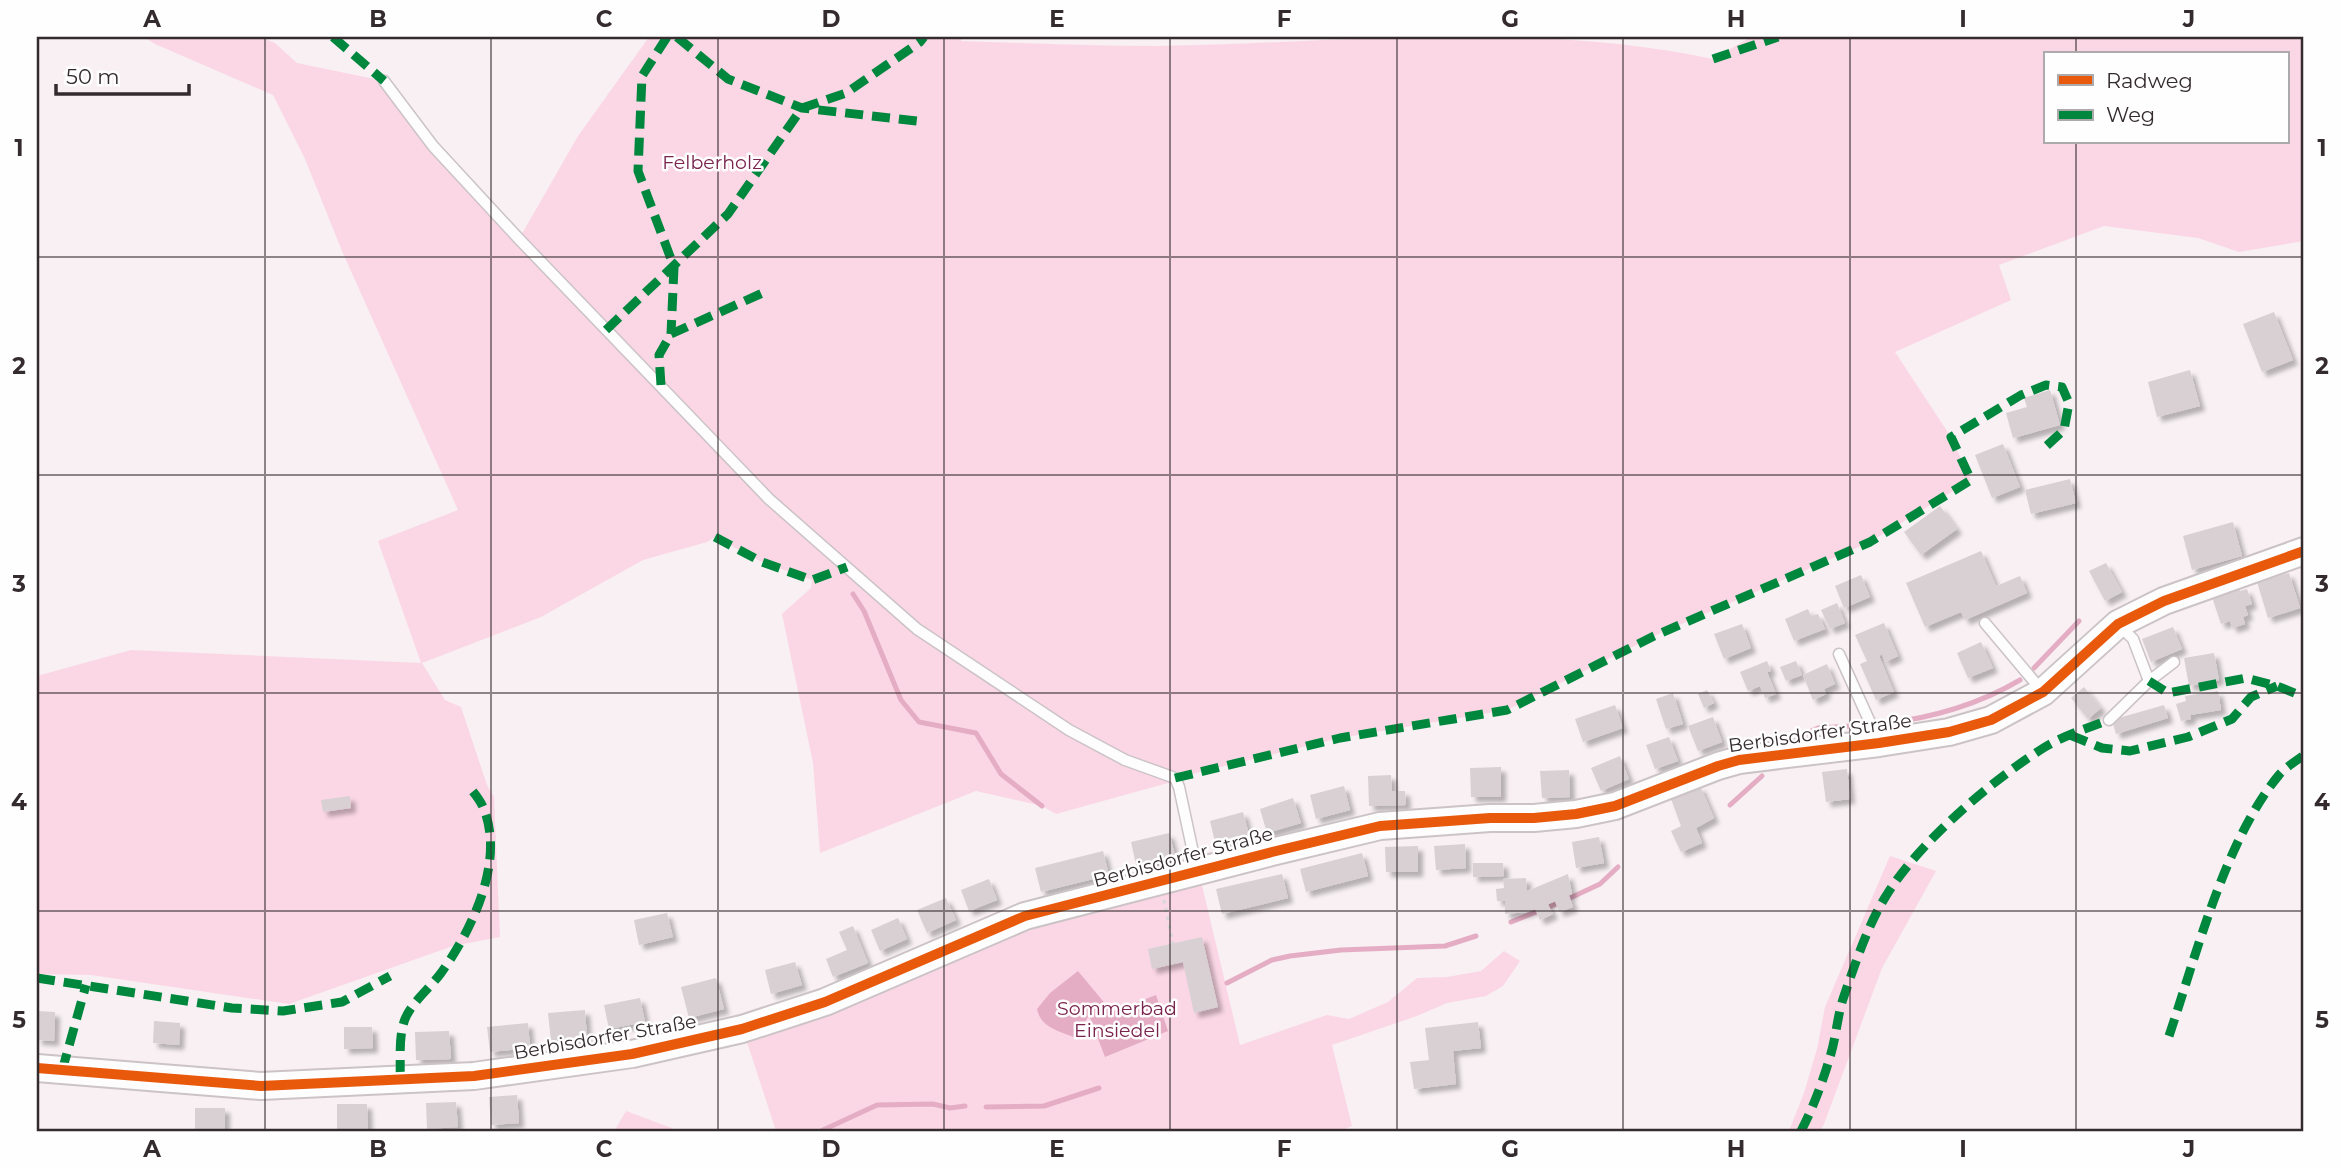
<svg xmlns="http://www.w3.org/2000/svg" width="2341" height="1168" viewBox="0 0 2341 1168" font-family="Montserrat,sans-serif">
<defs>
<filter id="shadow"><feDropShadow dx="5" dy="5" stdDeviation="2" flood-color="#0004"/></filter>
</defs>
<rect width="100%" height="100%" fill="#f8f0f3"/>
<g fill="#fbd7e5" fill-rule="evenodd">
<path d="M144,37H260L275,43L297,63L384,81L433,146L519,239L578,136L649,37H962L961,41C1027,43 1092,46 1158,46C1343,43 1529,20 1713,59L1751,37H2304V241L2239,252L2198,238L2104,226L1999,265L2011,300L1895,352L1951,437L1971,480L1870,542L1654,636L1507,710L1340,738L1175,778L1168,783L1056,814L1042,806L976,791L820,853L813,763L782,614L811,588L812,580L762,562L715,537L707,542L643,560L541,617L422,663L445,700L461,707L487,785L494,797L500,937L453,946L289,1004L91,975L37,974V676L131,650L421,663L378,541L458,510L342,251L305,159L273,95L155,44ZM2045,54H2287V142H2045Z"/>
<polygon points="1890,856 1936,871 1882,968 1824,1124 1820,1131 1789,1131 1804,1093 1817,1049 1825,1007"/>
<polygon points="1201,881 1240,1045 1327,1015 1349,1019 1388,1002 1417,978 1447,977 1481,971 1504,951 1520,961 1503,986 1486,996 1447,1003 1417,1016 1332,1045 1352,1126 1340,1131 776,1131 746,1039 1029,926"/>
<polygon points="626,1111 672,1128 671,1131 617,1131 615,1130"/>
</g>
<path fill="#e4adc3" d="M1078,971L1112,1012L1156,995L1168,1031L1105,1057L1089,1015L1076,1038C1059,1031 1041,1028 1037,1009L1050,993Z"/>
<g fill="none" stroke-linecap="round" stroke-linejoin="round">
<g stroke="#e4adc3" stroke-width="5">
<polyline points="853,594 864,611 901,700 919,722 976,733 1001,774 1042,806"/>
<polyline points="2034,668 2079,621"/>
<path d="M1882,724C1931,718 1978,705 2020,680"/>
<polyline points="1807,733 1818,728 1867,725"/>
<polyline points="1730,805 1762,776"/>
<polyline points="1570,898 1600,884 1618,867"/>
<polyline points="1549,907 1556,904"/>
<polyline points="1511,922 1536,912"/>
<polyline points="1227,983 1272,960 1290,956 1341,950 1445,946 1476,936"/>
<polyline points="986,1107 1044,1106 1099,1088"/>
<polyline points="821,1131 877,1105 933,1104 950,1108 965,1106"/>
</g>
</g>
<g fill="#d8d0d3" filter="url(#shadow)">
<polygon points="2274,312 2293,360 2262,372 2243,324"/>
<polygon points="2190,370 2200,406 2157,417 2148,382"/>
<polygon points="2050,390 2060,425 2013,438 2006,413 2027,407 2024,398"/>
<polygon points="2003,444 2020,487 1992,498 1975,455"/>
<polygon points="2070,479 2076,503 2031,514 2025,490"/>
<polygon points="1940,506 1957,529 1921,555 1904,532"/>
<polygon points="2233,522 2242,556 2192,570 2183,536"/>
<polygon points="1981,551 1996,586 2020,576 2027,593 1965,620 1961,612 1925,627 1906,583"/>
<polygon points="2106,563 2122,592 2105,601 2089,571"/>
<polygon points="2289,573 2300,608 2268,618 2257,582"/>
<polygon points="1861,575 1870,597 1844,608 1835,586"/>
<polygon points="2239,589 2240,591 2247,589 2252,604 2245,606 2248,615 2243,617 2245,624 2232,628 2230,621 2221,624 2212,597"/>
<polygon points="1837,603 1845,623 1830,629 1821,610"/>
<polygon points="1808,609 1811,616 1818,614 1825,629 1794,641 1785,619"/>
<polygon points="1884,623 1898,656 1885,662 1882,654 1879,656 1894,692 1876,700 1860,664 1867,661 1855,635"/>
<polygon points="1742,624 1751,648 1724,659 1714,634"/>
<polygon points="2173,627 2182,649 2151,662 2142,639"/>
<polygon points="1981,642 1993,668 1968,678 1957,653"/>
<polygon points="2214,653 2219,680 2189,686 2184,658"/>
<polygon points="1767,661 1771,671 1767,672 1776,694 1765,698 1760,686 1748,691 1740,672"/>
<polygon points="1796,661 1802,675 1786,681 1780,667"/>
<polygon points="1827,664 1835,684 1824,689 1826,694 1813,700 1803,675"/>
<polygon points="2084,687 2101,708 2088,719 2071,698"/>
<polygon points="1707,690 1714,703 1704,708 1698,694"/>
<polygon points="2218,691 2221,710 2190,715 2191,719 2181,721 2176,704 2186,701 2185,696"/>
<polygon points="1673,693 1683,724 1666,729 1656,699"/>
<polygon points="1615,705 1623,728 1583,742 1575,719"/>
<polygon points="2164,705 2168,718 2116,734 2112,720"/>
<polygon points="1713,717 1722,742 1698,751 1688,726"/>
<polygon points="1669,737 1678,761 1655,769 1646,745"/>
<polygon points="1620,756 1629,779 1601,791 1591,768"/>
<polygon points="1501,767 1501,797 1471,797 1470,768"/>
<polygon points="1847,769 1850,799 1826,802 1822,772"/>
<polygon points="1569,770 1570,797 1542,798 1540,771"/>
<polygon points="1391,775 1392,791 1405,791 1406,805 1369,806 1368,776"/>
<polygon points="1344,786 1350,810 1316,819 1310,795"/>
<polygon points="1700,786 1714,818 1696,828 1702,843 1681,852 1671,831 1681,826 1671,799"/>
<polygon points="350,796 351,808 323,812 321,800"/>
<polygon points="1293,798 1301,823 1267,833 1260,809"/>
<polygon points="1243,812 1250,838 1216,846 1210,821"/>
<polygon points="1169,833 1176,859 1137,869 1131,842"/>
<polygon points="1599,837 1604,863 1576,868 1572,842"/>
<polygon points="1465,844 1466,868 1436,870 1434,846"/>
<polygon points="1418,846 1418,872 1386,872 1385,847"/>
<polygon points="1103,851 1109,875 1041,892 1035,868"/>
<polygon points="1362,853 1368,876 1306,892 1300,869"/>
<polygon points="1473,863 1503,863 1504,876 1473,877"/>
<polygon points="1282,874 1288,898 1222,914 1216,889"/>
<polygon points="1568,874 1572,894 1569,895 1573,907 1559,912 1555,901 1548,904 1553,914 1540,920 1535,909 1527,912 1505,914 1505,901 1497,901 1496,889 1504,888 1503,879 1526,878 1527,891"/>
<polygon points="989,879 997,900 969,911 961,890"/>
<polygon points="946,898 956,920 927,933 917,910"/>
<polygon points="667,913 673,937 639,945 634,920"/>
<polygon points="898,918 907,939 880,951 871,930"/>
<polygon points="853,926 868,963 833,977 826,959 847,950 839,932"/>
<polygon points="1202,937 1218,1007 1194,1013 1183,962 1152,969 1148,949"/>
<polygon points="795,962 802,985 771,994 765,970"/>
<polygon points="716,978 724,1009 689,1018 681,987"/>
<polygon points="640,998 645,1022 609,1029 604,1005"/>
<polygon points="585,1010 587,1038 551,1041 548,1013"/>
<polygon points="37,1011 55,1012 54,1041 37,1040"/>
<polygon points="154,1021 180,1023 179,1045 153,1043"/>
<polygon points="1478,1022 1481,1048 1453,1051 1456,1084 1414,1089 1410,1062 1429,1060 1425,1028"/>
<polygon points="528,1023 530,1048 490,1052 487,1027"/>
<polygon points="344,1027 372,1027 373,1048 344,1049"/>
<polygon points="449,1031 451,1059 416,1060 415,1032"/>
<polygon points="517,1095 519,1123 491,1125 489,1097"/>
<polygon points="456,1102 458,1127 427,1129 426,1103"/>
<polygon points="337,1104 367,1104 368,1130 337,1131"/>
<rect x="195" y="1108" width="30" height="23"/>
</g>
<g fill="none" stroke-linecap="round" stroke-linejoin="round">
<defs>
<g id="lane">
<polyline points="384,81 433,146 519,239 769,499 917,629 1069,730 1125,760 1175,778 1179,787 1197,871"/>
<polyline points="1985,623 2043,692"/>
<polyline points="2118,624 2133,639 2149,681"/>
<polyline points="1839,654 1878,740"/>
<polyline points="2109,720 2149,681 2174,662"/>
</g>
<polyline id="secondary" points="37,1068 261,1086 474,1076 632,1054 742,1029 825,1002 1025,916 1272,852 1380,826 1490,818 1534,818 1576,814 1615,806 1718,766 1739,760 1879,743 1949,732 1991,720 2043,692 2118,624 2164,601 2304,551"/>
</defs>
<use href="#lane" stroke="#cbc3c6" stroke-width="13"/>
<use href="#secondary" stroke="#cbc3c6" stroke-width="30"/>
<polyline stroke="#d9d7d8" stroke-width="3.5" stroke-dasharray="3.5 5" stroke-linecap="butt" points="1164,900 1173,944"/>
<use href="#lane" stroke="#fefdfd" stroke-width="10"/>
<use href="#secondary" stroke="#fefdfd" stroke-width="26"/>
<g stroke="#00873e" stroke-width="9" stroke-dasharray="18 9" stroke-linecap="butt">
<polyline points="333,37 384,81"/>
<polyline points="667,37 642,76 638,171 674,267 671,334"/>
<polyline points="677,37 728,79 802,108 917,121"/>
<polyline points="1713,59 1778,37"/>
<polyline points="606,330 728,214 802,108 846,93 920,42 924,37"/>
<polyline points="661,385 659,355 671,334 767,291"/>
<polyline points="715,537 762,562 812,580 847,567"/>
<polyline points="2149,681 2168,693 2246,678 2277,686 2304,697"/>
<polyline points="2070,735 2102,748 2130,751 2188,737 2232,719 2251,697 2277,686"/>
<polyline points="1175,778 1340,738 1507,710 1654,636 1870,542 1971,480 1951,437 2021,395 2046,385 2062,387 2069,403 2064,430 2042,450"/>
<polyline points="37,978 232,1008 283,1011 342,1002 390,976"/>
<path d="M2169,1036C2196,956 2225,840 2279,775C2286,767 2296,761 2304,755"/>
<polyline points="62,1071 86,985"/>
<path d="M400,1078C401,1060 398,1037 405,1019C412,1002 430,988 441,973C472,930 506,860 483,807C480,800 475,794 471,789"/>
<path d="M1801,1131C1813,1108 1823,1081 1830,1057C1836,1038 1837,1018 1843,999C1854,967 1868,924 1886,896C1919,842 1992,780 2045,747C2065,735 2088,728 2109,720"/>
</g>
<defs>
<polyline id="cycleway" points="37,1068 261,1086 474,1076 632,1054 742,1029 825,1002 1025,916 1272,852 1380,826 1490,818 1534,818 1576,814 1615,806 1718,766 1739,760 1879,743 1949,732 1991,720 2043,692 2118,624 2164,601 2304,551"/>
</defs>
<use href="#cycleway" stroke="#fefefe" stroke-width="15"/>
<use href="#cycleway" stroke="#e8590c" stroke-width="10"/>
</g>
<path fill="none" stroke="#342b2e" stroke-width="2" stroke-opacity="0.55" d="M265,37V1131M491,37V1131M718,37V1131M944,37V1131M1170,37V1131M1397,37V1131M1623,37V1131M1850,37V1131M2076,37V54M2076,142V1131M37,257H2304M37,475H2304M37,693H2304M37,911H2304"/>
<g text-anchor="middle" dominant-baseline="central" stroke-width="5" stroke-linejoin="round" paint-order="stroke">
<g font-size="19" fill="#7a234d" stroke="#fefefe">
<text x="712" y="162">Felberholz</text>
<text x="1117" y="1008">Sommerbad<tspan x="1117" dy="22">Einsiedel</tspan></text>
</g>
<g font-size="19" fill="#342b2e" stroke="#fefefe">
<text transform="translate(1820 733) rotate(-8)">Berbisdorfer Straße</text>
<text transform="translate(1183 857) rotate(-15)">Berbisdorfer Straße</text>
<text transform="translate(605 1037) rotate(-10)">Berbisdorfer Straße</text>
</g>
</g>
<rect width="2341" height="1168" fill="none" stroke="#fefefe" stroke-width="77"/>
<rect x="2044" y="52" width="245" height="91" fill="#fefefe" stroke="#adaaab" stroke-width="2"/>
<rect x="2058" y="75" width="35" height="10" fill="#e8590c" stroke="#adaaab" stroke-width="2"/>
<text x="2106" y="88" font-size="21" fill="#342b2e">Radweg</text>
<rect x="2058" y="110" width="35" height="10" fill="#00873e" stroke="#adaaab" stroke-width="2"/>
<text x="2106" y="122" font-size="21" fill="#342b2e">Weg</text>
<path d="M56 84v10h133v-10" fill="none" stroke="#342b2e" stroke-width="3.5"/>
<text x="66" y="84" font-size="21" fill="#342b2e" stroke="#fefefe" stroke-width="5" paint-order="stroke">50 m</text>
<rect x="38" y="38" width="2264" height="1092" fill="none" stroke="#342b2e" stroke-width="2.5"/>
<g font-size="23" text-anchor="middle" font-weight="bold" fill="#342b2e">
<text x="152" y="27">A</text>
<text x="378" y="27">B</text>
<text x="604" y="27">C</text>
<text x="831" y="27">D</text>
<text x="1057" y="27">E</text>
<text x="1284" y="27">F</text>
<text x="1510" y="27">G</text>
<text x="1736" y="27">H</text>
<text x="1963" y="27">I</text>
<text x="2189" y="27">J</text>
<text x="19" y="156">1</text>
<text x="2322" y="156">1</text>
<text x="19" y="374">2</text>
<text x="2322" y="374">2</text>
<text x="19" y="592">3</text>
<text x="2322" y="592">3</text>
<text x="19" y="810">4</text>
<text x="2322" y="810">4</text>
<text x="19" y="1028">5</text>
<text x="2322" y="1028">5</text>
<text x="152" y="1157">A</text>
<text x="378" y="1157">B</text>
<text x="604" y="1157">C</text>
<text x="831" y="1157">D</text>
<text x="1057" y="1157">E</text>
<text x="1284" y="1157">F</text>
<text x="1510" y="1157">G</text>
<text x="1736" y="1157">H</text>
<text x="1963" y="1157">I</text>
<text x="2189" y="1157">J</text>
</g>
</svg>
